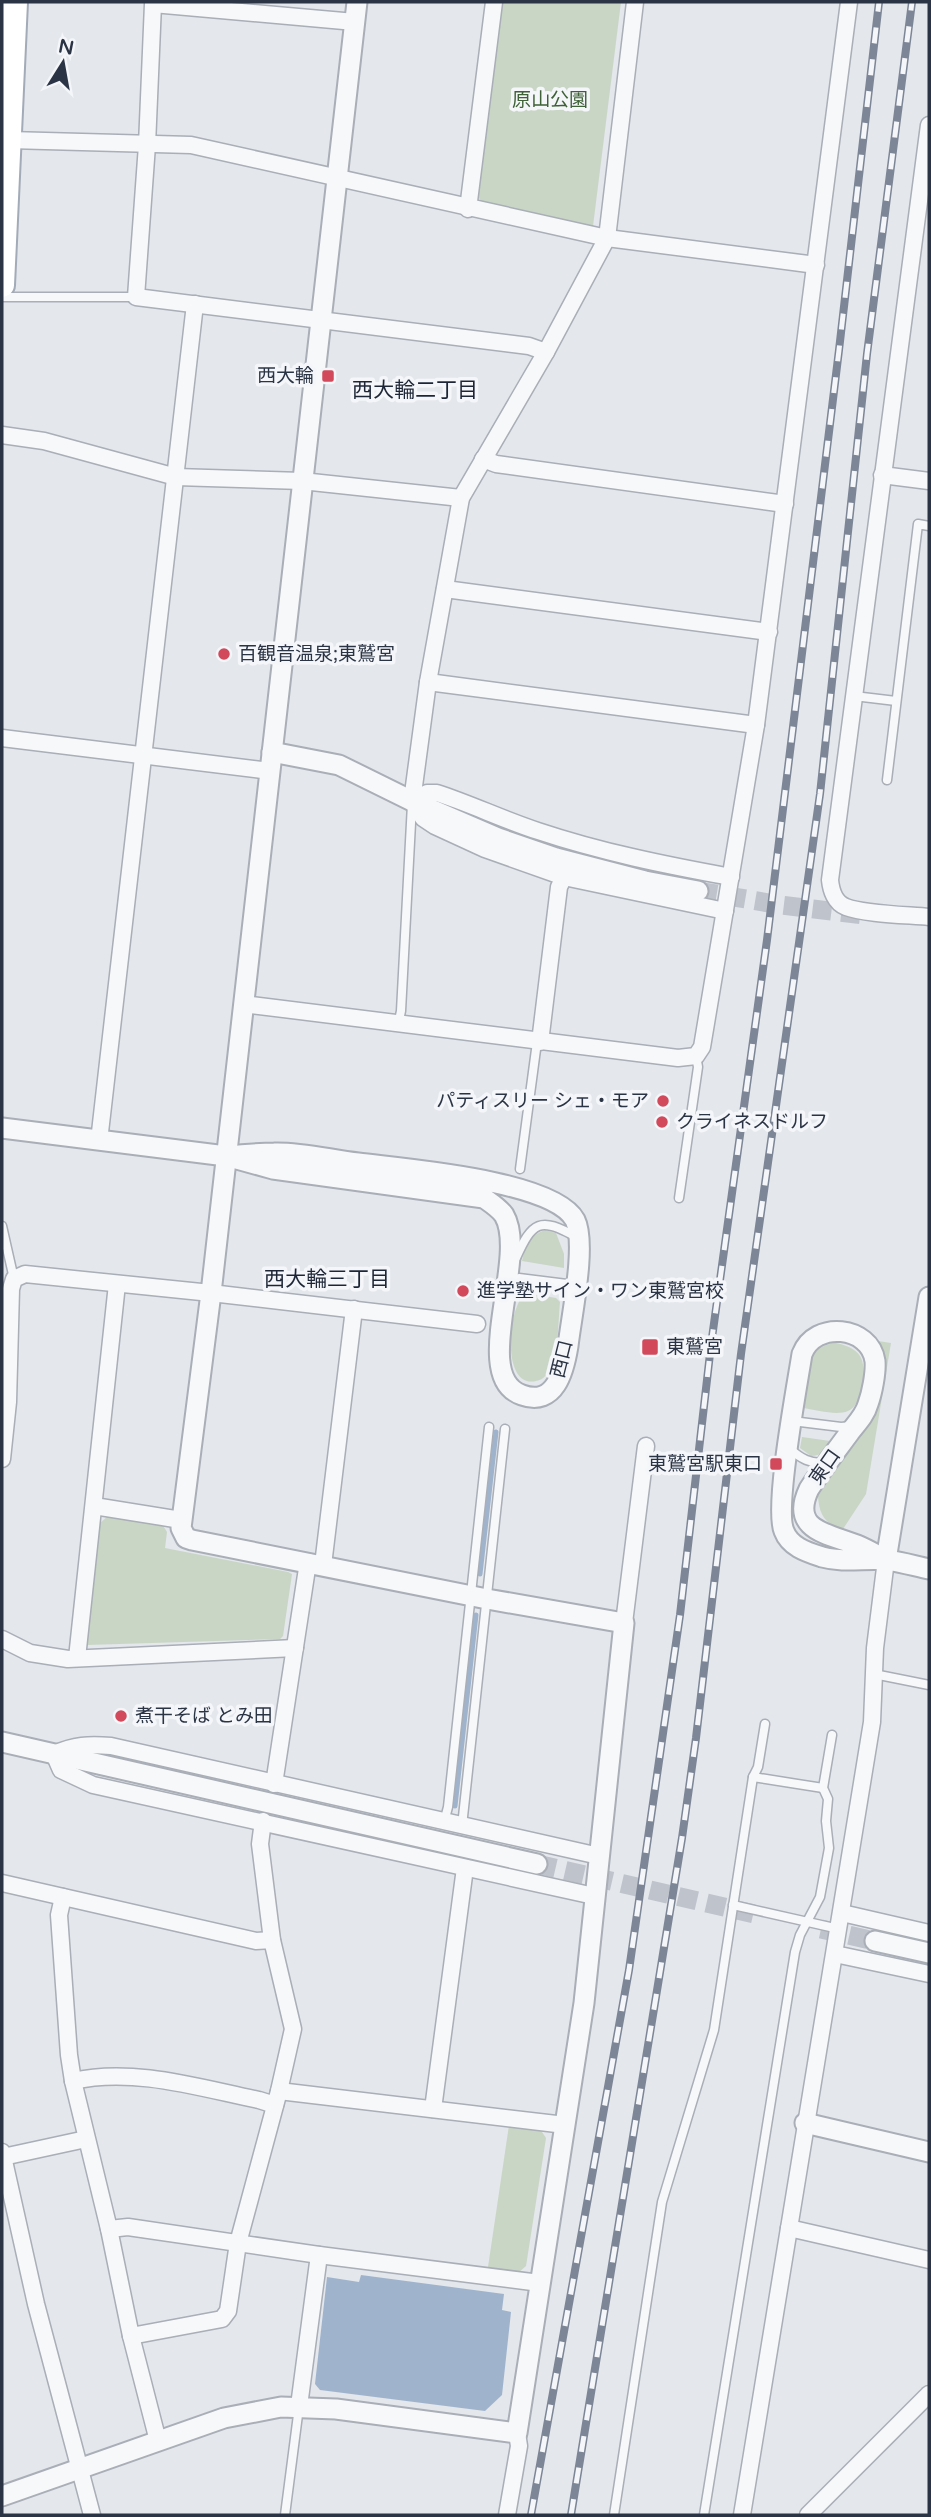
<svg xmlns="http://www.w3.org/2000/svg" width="931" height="2517" viewBox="0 0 931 2517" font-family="'Varela Round','Noto Sans JP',sans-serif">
<rect width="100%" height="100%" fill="#e4e7ec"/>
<g fill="#c9d6c5">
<polygon points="503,2 621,2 593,226 484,204 478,197"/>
<path d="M545,1230L556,1233L564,1254V1268L522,1261C525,1246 530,1235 545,1230Z"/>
<path d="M526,1293L556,1298L560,1302C558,1322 559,1348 551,1367C548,1373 544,1380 536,1381C500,1389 508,1304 526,1293Z"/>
<path d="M878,1341L891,1343L866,1494L843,1529C825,1525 819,1514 818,1496L876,1412L885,1361Z"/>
<path d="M836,1343C845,1345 855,1348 860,1356C868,1369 863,1405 848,1411C836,1416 817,1410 804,1408C807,1381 802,1346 836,1343Z"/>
<path d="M802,1437L830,1441C826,1451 821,1456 811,1456L800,1448Z"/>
<polygon points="109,1515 162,1524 167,1532 165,1548 288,1572 292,1574 283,1636 280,1639 87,1645 100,1523"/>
<polygon points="509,2125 540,2129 546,2138 526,2266 519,2272 488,2267"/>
</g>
<polygon fill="#9fb4cc" points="361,2275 504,2294 502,2310 511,2312 502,2395 485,2411 320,2390 315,2384 327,2277 359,2282"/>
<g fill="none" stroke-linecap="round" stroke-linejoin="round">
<g stroke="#9fb4cc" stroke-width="5">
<polyline points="480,1574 496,1432"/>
<polyline points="455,1806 476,1615"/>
</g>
<g stroke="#bfc3cb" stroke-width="19" stroke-dasharray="19 10" stroke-linecap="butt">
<polyline points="698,891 781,905 863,915"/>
<polyline points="537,1864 754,1914"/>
<polyline points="821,1929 875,1941"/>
</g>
<defs>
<g id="service">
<polyline points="2,297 136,297"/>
<polyline points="854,696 896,701"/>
<polyline points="887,780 918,524 929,526"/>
<polyline points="398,1025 401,1011 412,804"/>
<polyline points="520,1169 537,1042"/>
<polyline points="679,1198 698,1067 696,1056"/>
<polyline points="2,1226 14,1279"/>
<path d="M516,1258C532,1222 540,1216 576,1237"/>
<polyline points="508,1281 519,1278 575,1285"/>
<polyline points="792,1421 841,1427 852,1426"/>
<path d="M789,1448C800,1458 811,1465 826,1462"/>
<polyline points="874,1674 929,1685"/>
<polyline points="753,1777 823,1788"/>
<polyline points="444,1822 448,1807 489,1427"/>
<polyline points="462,1826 505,1429"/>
<polyline points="733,1905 839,1929"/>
<polyline points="285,2515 299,2407"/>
<polyline points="614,2515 662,2202 714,2030 753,1777 758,1767 765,1724"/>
<polyline points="704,2515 795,1952 800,1935 820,1897 829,1848 826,1821 828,1799 823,1788 832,1735"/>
</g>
<g id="minor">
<polyline points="635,2 607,238 546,352 461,498 428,682 412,801 423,818 435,826 485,849 564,877 725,911"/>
<polyline points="355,22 153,4 147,145 136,297 529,346 546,352"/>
<path d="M929,125L830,880C831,890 835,903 846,907C864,914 908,915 929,917"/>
<polyline points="9,140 191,145 607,238 816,265"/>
<polyline points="468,209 494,2"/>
<polyline points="2,435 44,441 176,477 302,481 461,498"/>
<polyline points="483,459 496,464 785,504"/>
<polyline points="882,475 929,481"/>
<polyline points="445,589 769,632"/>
<polyline points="428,682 756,725"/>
<polyline points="2,738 270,771"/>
<path d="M412,801L427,793H437C471,804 504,820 538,831C601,852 665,865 731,877"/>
<polyline points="243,1004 678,1058 696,1056 702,1047 756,725 849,2"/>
<polyline points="540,1042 559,887 564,877"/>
<polyline points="99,1141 195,304"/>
<polyline points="2,1459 8,1402 11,1289 14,1279 25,1274 211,1293 477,1324"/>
<polyline points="94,1506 181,1520"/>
<polyline points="323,1565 354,1309"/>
<polyline points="624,1623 646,1446"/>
<polyline points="2,1639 30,1653 68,1659 295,1648"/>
<polyline points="77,1658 117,1284"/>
<polyline points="274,1784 308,1562"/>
<polyline points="2,1883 256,1941 272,1940"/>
<path d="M594,1896L93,1785L61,1770L54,1754C74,1745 89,1744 111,1746L599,1856"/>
<polyline points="63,1897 59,1915 69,2055 73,2081 109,2229 131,2336 158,2441"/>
<polyline points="842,1913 929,1933"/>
<polyline points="835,1954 929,1974"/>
<path d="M73,2081C133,2067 200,2088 259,2100L275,2105"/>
<polyline points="279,2091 565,2125"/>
<polyline points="433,2109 465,1868"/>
<polyline points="2,2152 36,2304 92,2515"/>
<polyline points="3,2157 86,2139"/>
<polyline points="789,2228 929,2260"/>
<polyline points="109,2229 128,2227 319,2255 540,2283"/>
<polyline points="131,2336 222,2319 228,2311 238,2243 279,2091 293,2029 272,1940 260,1844 263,1821"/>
<polyline points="299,2406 319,2255"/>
<polyline points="507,2515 519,2446 517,2433"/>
<polyline points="742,2515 872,1722 875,1648 886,1560"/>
<polyline points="808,2515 929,2394"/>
</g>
<g id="tertiary">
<polyline points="272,752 339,765 412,801 498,838 556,858 645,881 698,891"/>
<path d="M2,1128L226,1156L273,1169L484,1198C491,1203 499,1208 504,1215C529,1257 469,1377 522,1395C555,1407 564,1371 568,1346C571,1318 587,1244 575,1220C553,1180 403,1169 358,1163C331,1160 301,1152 274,1153C258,1153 242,1155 226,1156"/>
<path d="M886,1560C877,1555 867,1549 857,1545C830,1534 789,1531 809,1489C822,1469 836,1451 850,1432C857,1423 865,1415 868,1404C872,1393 876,1373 875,1361C870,1326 815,1320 802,1354C797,1386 774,1508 784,1531C790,1547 807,1552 822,1557C844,1563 865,1558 887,1560C901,1562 915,1566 929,1569"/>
<polyline points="886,1560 929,1297"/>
<polyline points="2,1742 537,1864"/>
<polyline points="875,1941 929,1953"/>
<polyline points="805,2123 929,2152"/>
<polyline points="2,2496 224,2418 281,2407 336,2409 517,2433 584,2003 624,1623 487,1599 192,1540 186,1538 181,1528 211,1293 357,2"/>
</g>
<polyline id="primary" points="2,285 15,2"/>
</defs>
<use href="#service" stroke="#a9aeb7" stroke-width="11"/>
<use href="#minor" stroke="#a9aeb7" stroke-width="19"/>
<use href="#tertiary" stroke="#a9aeb7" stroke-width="23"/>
<use href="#primary" stroke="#a3abb8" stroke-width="28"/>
<use href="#service" stroke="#f7f8fa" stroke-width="8"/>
<use href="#minor" stroke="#f7f8fa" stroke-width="16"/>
<use href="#tertiary" stroke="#f7f8fa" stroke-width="19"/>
<use href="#primary" stroke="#fff" stroke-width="24"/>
<defs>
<g id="rail">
<polyline points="531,2515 629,1970 680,1615 711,1345 767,940 839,350 879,2"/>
<polyline points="571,2515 682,1838 696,1738 741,1354 820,794 867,354 912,2"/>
</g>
</defs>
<use href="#rail" stroke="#7d8696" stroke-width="8"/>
<use href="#rail" stroke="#f4f6f9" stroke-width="5" stroke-dasharray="16" stroke-linecap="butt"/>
</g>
<g fill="#d1495b" stroke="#f4f6f9" stroke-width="2.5">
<rect x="321" y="369" width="14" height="14" rx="3.5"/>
<circle cx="224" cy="654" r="7"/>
<circle cx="663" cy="1101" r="7"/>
<circle cx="662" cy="1122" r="7"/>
<circle cx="463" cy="1291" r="7"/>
<rect x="641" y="1338" width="18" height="18" rx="3.5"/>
<rect x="769" y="1457" width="14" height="14" rx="3.5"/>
<circle cx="121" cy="1716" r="7"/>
</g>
<g text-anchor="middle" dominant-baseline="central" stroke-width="7" stroke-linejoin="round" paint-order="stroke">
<g font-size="19" fill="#3f6138" stroke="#f4f6f9">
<text x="550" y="100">原山公園</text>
</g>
<g font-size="19" fill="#2b3445" stroke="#f4f6f9" text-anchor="start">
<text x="314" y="376" text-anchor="end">西大輪</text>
<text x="238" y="654">百観音温泉;東鷲宮</text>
<text x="649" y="1101" text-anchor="end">パティスリー シェ・モア</text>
<text x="676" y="1122">クライネスドルフ</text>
<text x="477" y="1291">進学塾サイン・ワン東鷲宮校</text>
<text x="666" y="1347">東鷲宮</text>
<text x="762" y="1464" text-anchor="end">東鷲宮駅東口</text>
<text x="135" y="1716">煮干そば とみ田</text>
</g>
<g font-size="19" fill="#2b3445" stroke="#f4f6f9">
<text transform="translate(562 1359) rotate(-76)">西口</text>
<text transform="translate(825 1467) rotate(-55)">東口</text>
</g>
<g font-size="21" fill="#1d2536" stroke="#f4f6f9">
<text x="415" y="390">西大輪二丁目</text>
<text x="327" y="1279">西大輪三丁目</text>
</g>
</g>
<rect width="931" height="2517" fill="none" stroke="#2b3445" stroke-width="7"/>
<g transform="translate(63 63) rotate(11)" stroke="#f4f6f9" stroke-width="5" paint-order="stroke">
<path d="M0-5L12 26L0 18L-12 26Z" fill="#2b3445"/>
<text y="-10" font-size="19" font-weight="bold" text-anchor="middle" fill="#2b3445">N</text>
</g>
</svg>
